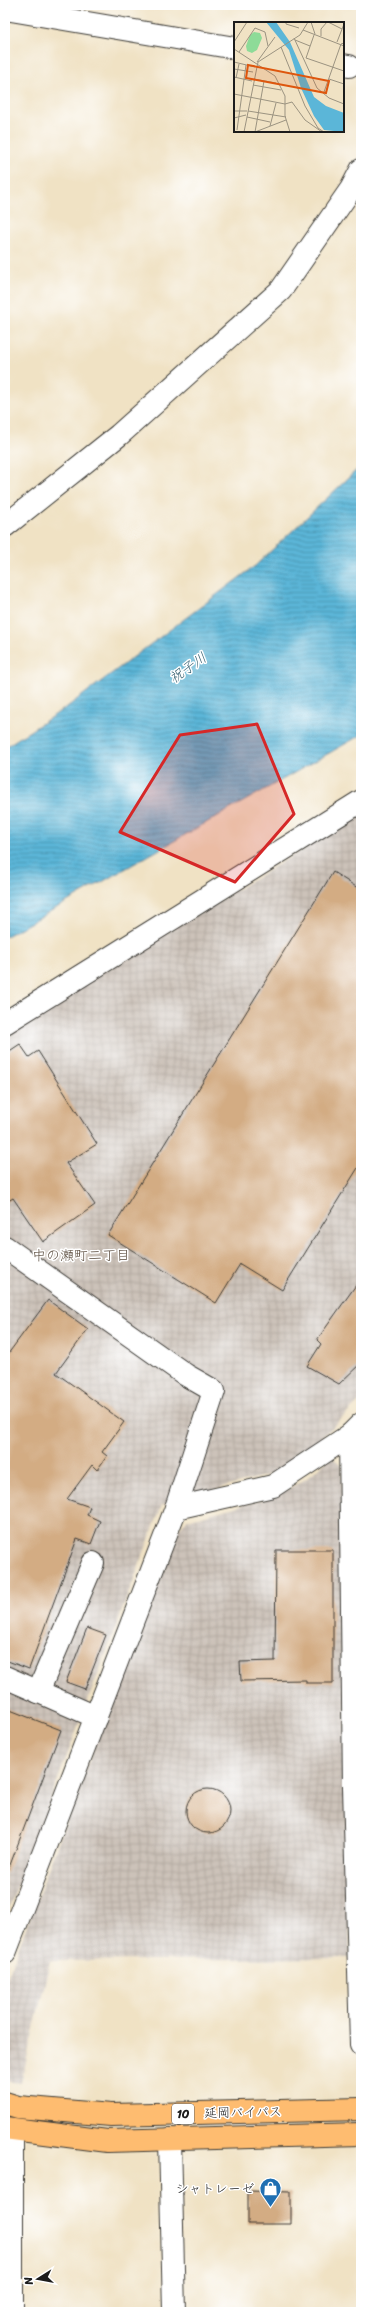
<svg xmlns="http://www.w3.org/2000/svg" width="366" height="2317" viewBox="0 0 366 2317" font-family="Sriracha,'Klee One',sans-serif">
<defs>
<pattern id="industrial-grid" width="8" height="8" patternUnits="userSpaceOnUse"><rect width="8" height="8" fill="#ccc2b9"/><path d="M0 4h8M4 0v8" fill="none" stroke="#afa69e"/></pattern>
<pattern id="water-rules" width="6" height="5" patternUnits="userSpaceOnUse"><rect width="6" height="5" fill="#5bb6d8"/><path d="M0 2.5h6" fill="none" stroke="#4a93ae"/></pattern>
</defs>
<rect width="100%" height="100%" fill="#fff"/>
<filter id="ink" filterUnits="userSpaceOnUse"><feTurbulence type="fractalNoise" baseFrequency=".025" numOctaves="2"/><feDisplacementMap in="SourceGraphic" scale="8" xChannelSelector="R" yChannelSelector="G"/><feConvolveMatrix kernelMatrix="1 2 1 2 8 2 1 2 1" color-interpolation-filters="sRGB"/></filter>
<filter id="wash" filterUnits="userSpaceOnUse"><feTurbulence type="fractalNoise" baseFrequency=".012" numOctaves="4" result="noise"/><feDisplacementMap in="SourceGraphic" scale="16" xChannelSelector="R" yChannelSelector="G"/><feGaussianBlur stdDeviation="0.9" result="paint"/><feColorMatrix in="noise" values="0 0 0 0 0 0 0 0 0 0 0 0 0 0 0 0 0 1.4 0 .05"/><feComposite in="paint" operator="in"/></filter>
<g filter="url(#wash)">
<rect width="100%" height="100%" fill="#f0e2c4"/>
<g fill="url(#industrial-grid)">
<polygon points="361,814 361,1400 296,1462 275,1473 162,1505 5,1919 5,1031"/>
<polygon points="331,1457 342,1465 350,1958 50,1961 21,2083 5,2081 5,1983 176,1531 187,1520 273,1497 306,1479"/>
</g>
<polygon fill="url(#water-rules)" stroke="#3c697a" points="361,466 361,735 5,937 5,747 67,707 255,566"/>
<g id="blocks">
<g fill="#d3ac83">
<polygon points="333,872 361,890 361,1163 282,1290 240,1264 216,1303 108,1235"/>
<polygon points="20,1044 29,1057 38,1051 97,1144 66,1163 95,1205 43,1242 13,1198 5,1203 5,1054"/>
<polygon points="361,1278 361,1363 339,1384 307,1366 321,1344 317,1340"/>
<polygon points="48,1300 88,1329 56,1373 124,1422 102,1452 107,1456 97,1470 92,1465 67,1499 90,1507 87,1515 100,1521 91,1544 77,1539 29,1669 5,1660 5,1358"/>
<polygon points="276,1550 333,1550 333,1683 306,1683 306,1680 241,1681 240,1662 275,1661"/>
<polygon points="87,1628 106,1635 85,1689 66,1682"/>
<polygon points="5,1708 61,1730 7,1873 5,1872"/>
<circle cx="208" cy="1811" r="22"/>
<polygon points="248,2191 291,2192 291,2224 248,2224"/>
</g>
</g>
</g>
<g filter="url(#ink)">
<use href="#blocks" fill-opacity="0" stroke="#3c3a35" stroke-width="1"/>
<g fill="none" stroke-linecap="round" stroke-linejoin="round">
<defs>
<g id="minor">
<polyline points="5,9 235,48"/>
<polyline points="343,65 349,66"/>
<polyline points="5,526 119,435 281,290 351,189 361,170"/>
<polyline points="5,1023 361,801"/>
<polyline points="5,1247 186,1375 214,1391 176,1508"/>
<polyline points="350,1435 354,1787 361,2045"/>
<polyline points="5,1677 96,1717"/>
<polyline points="38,1692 93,1563"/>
<polyline points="5,1953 176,1508 273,1486 350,1435 361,1424"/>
<polyline points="12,2130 12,2312"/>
<polyline points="170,2139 174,2312"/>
</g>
<g id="highway">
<polyline points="5,2103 18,2107 111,2115 361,2109"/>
<polyline points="5,2128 107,2141 361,2134"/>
</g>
</defs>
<use href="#minor" stroke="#3c3a35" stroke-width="24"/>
<use href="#highway" stroke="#3c3a35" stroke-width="24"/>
<use href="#minor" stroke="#fff" stroke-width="22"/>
<use href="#highway" stroke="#febc70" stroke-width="22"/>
</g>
</g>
<path fill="#d62828" fill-opacity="0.2" stroke="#d62828" stroke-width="3" stroke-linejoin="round" d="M257,724L294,814L235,882L120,832L180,735Z"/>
<defs>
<symbol id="shop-pin" viewBox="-11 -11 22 30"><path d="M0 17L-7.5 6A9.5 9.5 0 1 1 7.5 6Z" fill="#1f6fb2" stroke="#fff"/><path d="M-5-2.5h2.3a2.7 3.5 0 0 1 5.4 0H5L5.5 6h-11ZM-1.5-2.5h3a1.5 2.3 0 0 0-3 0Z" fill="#fff"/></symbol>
</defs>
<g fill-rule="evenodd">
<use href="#shop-pin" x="258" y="2176" width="25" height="34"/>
</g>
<g text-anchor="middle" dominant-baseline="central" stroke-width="3" stroke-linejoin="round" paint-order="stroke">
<rect fill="#fff" stroke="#606060" stroke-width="1" x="172" y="2104" width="22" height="20" rx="3"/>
<g font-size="12" font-weight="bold" fill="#1c1c1c">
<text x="183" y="2114">10</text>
</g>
<g font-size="13" fill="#1c1c1c" stroke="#fff">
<text transform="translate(243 2112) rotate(-1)">延岡バイパス</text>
</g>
<g font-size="13" fill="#1c1c1c" stroke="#fff" text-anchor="end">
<text x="254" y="2188">シャトレーゼ</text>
</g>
<g font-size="14" font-style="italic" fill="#386171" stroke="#fff">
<text transform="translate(188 668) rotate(-35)">祝子川</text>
</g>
<g font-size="14" fill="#5c4e40" stroke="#fff">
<text x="81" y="1255">中の瀬町二丁目</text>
</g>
</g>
<g transform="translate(234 22)">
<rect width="110" height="110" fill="#f0e2c4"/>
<path d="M20,10L26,11L28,16L23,28L18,31L13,29L12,24L16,13Z" fill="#8edb98"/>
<path d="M32,0H42L56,20L80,75L92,84L110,91V110L90,108L80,94L67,66L55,28Z" fill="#5bb6d8"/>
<path fill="none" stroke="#9b9381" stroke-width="1" d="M52,0V2L65,6M77,0L81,12M94,0L108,7M69,8L110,24M80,13L72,36L110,49M87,14V7L93,0M60,16L83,66L95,76L110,82M61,18L76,24M0,20L13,0M103,20L110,2M47,25L71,84L84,106L90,110M0,27L41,54L51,74V94L56,110M5,30L21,6L31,10L34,24M0,40L21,45M23,40L41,15M0,47L19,50M0,55L18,59M2,56L5,42M20,57L42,61M95,57L110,62M19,63L47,68M90,70L107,22L110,21M0,72L51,82L58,80L71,98L88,110M0,89H13M14,89L52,95M13,95L36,100M0,96L12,93M36,104L42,81M3,108L12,43M10,110L24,40L66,13L74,0M21,110L30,59M21,110L52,98"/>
<path fill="#de560d" fill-opacity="0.15" stroke="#de560d" stroke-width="2" d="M14,43L95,59L92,71L12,56Z"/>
<rect width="110" height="110" fill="none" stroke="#1c1c1c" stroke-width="2"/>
</g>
<rect width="366" height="2317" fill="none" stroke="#fff" stroke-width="20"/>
<g transform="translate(38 2279) rotate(259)" stroke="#ffffff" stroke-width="3" paint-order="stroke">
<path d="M0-3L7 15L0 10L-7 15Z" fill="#1c1c1c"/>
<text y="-6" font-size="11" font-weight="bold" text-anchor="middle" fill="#1c1c1c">N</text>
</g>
</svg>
